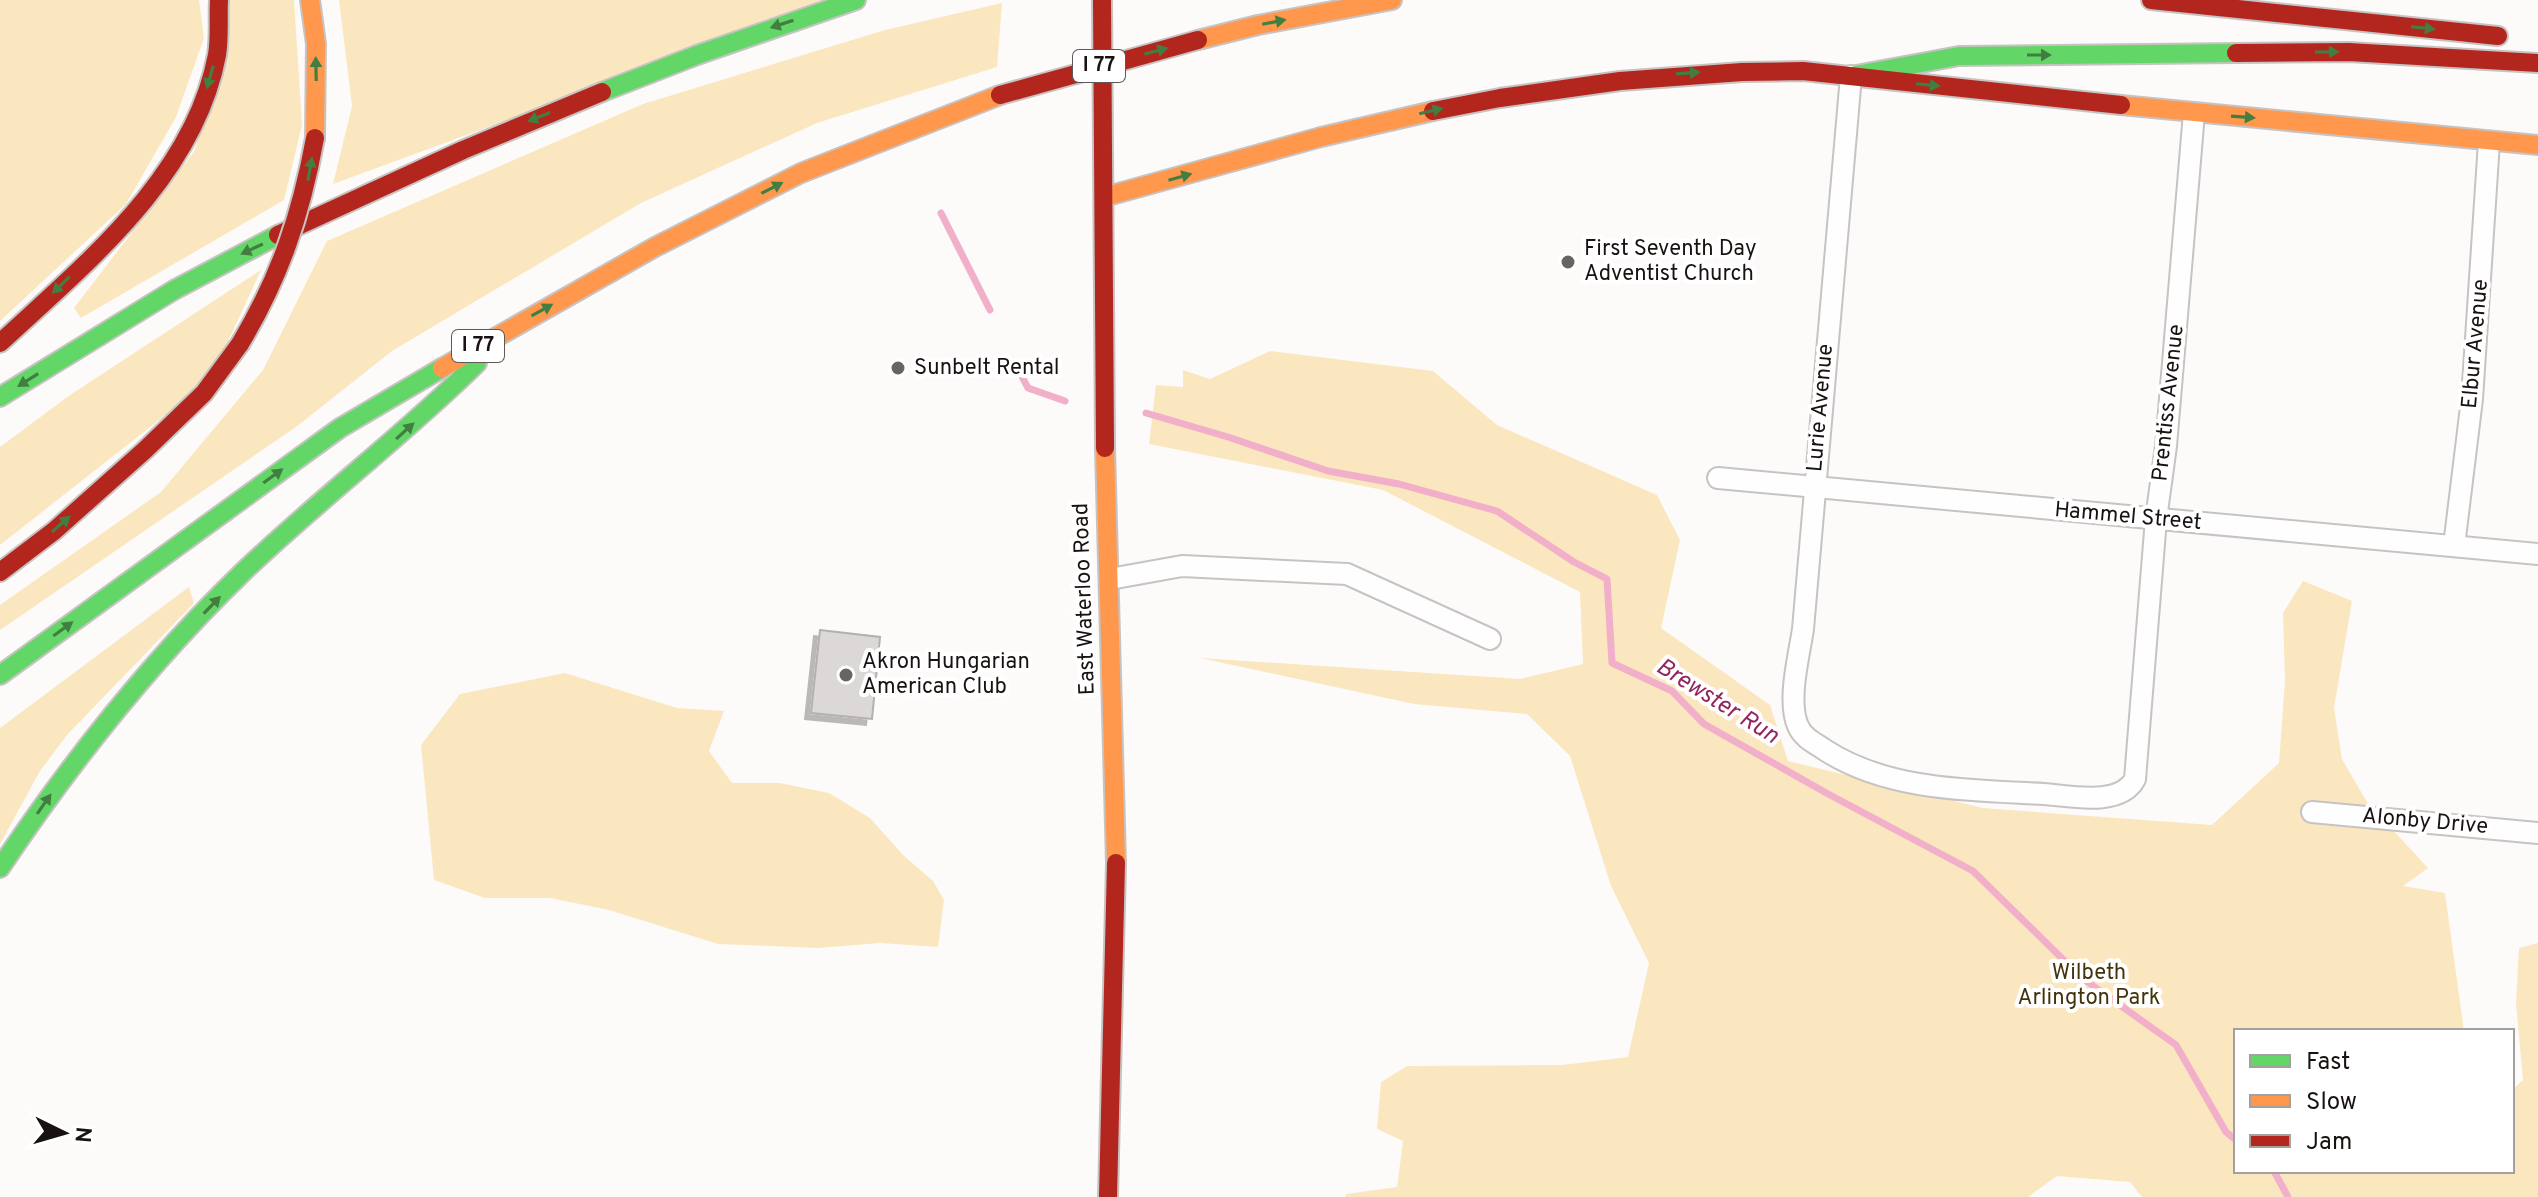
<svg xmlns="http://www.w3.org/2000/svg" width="2538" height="1197" viewBox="0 0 2538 1197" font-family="Overpass,sans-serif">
<defs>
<filter id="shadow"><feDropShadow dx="-6" dy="6" stdDeviation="0" flood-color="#0004"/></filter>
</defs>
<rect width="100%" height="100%" fill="#fdfbfa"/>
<g fill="#fbe7bf">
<polygon points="0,0 199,0 204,38 176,117 126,204 0,321"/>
<polygon points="226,0 294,0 302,125 284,200 81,318 74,308 195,150"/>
<polygon points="339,0 834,0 333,184 352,106"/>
<polygon points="1002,3 997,67 817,123 641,203 392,351 296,427 0,630 0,605 161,492 263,370 327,241 643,104 885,30"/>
<polygon points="261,270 226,346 187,398 0,545 0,447 70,395"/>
<polygon points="1270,351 1433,371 1497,425 1657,495 1680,540 1661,628 1770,705 1788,761 1983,808 2212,825 2279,763 2285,681 2283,613 2303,581 2352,601 2334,708 2342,759 2367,802 2428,868 2403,886 2445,893 2464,1031 2236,1031 2236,1171 2512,1171 2512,1090 2523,1080 2516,1003 2519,948 2538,943 2538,1197 2142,1197 2130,1182 2057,1176 2028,1197 1345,1197 1346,1194 1397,1187 1403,1141 1377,1129 1381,1082 1407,1066 1562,1065 1628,1057 1649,963 1611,886 1570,756 1527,714 1414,704 1200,658 1520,679 1583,664 1580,592 1383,490 1149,444 1156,385 1183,387 1183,370 1210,379"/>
<polygon points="189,587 194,603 67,735 40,771 0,844 0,728"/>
<polygon points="565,673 677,708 724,711 709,751 732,783 780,783 829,793 870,818 903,855 933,881 944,900 938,947 880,943 818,948 718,944 609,910 550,898 485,898 434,880 421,745 460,694"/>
</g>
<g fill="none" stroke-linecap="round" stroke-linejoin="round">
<g stroke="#f1afc9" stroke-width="7">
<polyline points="941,213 990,310"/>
<polyline points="1017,367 1028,388 1065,401"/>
<polyline points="1146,413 1228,437 1328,471 1399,484 1497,511 1574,562 1607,579 1612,663 1672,691 1704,724 1830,795 1973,871 2082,978 2176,1045 2226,1132 2236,1140"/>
<polyline points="2274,1171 2288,1197"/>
</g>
</g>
<polygon fill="#ddd8d8" stroke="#b4b0b0" stroke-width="2" filter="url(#shadow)" points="820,630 880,637 872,719 811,713"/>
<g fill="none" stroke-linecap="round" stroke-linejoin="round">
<defs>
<g id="street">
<path d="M1851,76L1803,629C1799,656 1787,701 1798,726C1803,738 1815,743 1825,750C1888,791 1971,790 2044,794C2071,796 2120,807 2135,779L2156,519L2166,446L2194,113"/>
<polyline points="1718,478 2538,554"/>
<polyline points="2454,546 2472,399 2489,142"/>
<polyline points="1110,579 1182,566 1347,574 1490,639"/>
<polyline points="2312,812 2538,833"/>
</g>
<g id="fast">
<polyline points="1851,76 1959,56 2236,53"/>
<polyline points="602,92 697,55 856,0"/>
<polyline points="0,397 174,290 278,235"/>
<polyline points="0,675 340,428 442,368"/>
<path d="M0,868C71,762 150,662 242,573C318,500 402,437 477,363"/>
</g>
<g id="slow">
<polyline points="310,0 316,44 315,138"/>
<polyline points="1198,40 1258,25 1392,0"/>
<polyline points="2121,105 2538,145"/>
<polyline points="1104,197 1321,137 1433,111"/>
<polyline points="442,368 655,247 801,173 1000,95"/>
<polyline points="1105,448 1116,863"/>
</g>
<g id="jam">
<polyline points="1102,0 1105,448"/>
<polyline points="2151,0 2498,36"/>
<polyline points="2236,53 2349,52 2538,63"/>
<polyline points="1433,111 1500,98 1620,81 1742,72 1803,71 2121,105"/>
<polyline points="278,235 463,150 602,92"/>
<path d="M0,343C86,263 194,177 217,55C220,37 218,18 219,0"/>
<polyline points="0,572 54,531 145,450 204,393 240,344"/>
<polyline points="1108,1197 1116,863"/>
</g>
</defs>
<use href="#street" stroke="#c7c3c2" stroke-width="24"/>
<use href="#fast" stroke="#c7c3c2" stroke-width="22"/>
<use href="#slow" stroke="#c7c3c2" stroke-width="22"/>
<use href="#jam" stroke="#c7c3c2" stroke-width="22"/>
<use href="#street" stroke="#fffefe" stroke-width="20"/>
<use href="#fast" stroke="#63d668" stroke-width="18"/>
<use href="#slow" stroke="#ff974d" stroke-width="18"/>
<use href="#jam" stroke="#b3261e" stroke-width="18"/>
<defs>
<g id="jam-bridge">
<polyline points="1000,95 1198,40"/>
<path d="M240,344C280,277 301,215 315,138"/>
</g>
</defs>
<use href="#jam-bridge" stroke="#c7c3c2" stroke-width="22" stroke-linecap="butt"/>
<use href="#jam-bridge" stroke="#b3261e" stroke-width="18"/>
</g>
<defs><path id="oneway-solid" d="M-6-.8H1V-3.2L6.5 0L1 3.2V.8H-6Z" transform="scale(2)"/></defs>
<g fill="#417e40">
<use href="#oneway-solid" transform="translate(1274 22) rotate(-11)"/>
<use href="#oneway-solid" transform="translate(782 24) rotate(162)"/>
<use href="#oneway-solid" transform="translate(2423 28) rotate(6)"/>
<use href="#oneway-solid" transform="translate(1156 51) rotate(-15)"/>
<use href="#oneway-solid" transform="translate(2327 52) rotate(-1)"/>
<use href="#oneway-solid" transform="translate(2039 55)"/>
<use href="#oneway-solid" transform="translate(316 69) rotate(-91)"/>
<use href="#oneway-solid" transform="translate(1688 73) rotate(-4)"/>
<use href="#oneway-solid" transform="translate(210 77) rotate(106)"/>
<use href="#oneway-solid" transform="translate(1928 85) rotate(6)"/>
<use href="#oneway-solid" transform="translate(1431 111) rotate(-13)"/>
<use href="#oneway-solid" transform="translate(539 117) rotate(158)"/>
<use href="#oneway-solid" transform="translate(2243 117) rotate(4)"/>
<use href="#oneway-solid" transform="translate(310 169) rotate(-80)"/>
<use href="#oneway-solid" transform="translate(1180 177) rotate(-16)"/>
<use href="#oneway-solid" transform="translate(772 188) rotate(-27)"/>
<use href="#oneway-solid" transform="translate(252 249) rotate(155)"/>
<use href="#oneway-solid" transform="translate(61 285) rotate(136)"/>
<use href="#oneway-solid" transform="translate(542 310) rotate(-29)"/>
<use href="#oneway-solid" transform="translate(28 380) rotate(148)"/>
<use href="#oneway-solid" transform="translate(405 431) rotate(-42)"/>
<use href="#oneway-solid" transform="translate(273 476) rotate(-36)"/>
<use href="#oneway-solid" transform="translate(61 524) rotate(-41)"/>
<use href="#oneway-solid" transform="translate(212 605) rotate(-46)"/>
<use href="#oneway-solid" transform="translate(63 629) rotate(-36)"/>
<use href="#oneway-solid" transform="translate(44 804) rotate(-55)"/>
</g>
<g fill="#686462" stroke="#fff" stroke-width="3">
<circle cx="1568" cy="262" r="8"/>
<circle cx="898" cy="368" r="8"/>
<circle cx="846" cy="675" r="8"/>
</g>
<g text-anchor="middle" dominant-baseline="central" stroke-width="8" stroke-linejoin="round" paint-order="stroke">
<g fill="#fff" stroke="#5d5958" stroke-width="2">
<rect x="1073" y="50" width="52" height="32" rx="6"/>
<rect x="452" y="330" width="52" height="32" rx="6"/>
</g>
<g font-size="20" font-weight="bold" fill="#181210">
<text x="1099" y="66">I 77</text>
<text x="478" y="346">I 77</text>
</g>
<g font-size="22" fill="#181210" stroke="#fff" text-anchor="start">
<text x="1584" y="249">First Seventh Day<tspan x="1584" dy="25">Adventist Church</tspan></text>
<text x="914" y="368">Sunbelt Rental</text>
<text x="862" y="662">Akron Hungarian<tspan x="862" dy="25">American Club</tspan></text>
</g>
<g font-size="22" fill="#181210" stroke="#fff">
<text transform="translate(2476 344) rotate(-85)">Elbur Avenue</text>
<text transform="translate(2169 403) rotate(-84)">Prentiss Avenue</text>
<text transform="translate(1821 408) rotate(-85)">Lurie Avenue</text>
<text transform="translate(2128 517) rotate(5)">Hammel Street</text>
<text transform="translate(1085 599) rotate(-92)">East Waterloo Road</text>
<text transform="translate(2425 822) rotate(5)">Alonby Drive</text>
</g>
<g font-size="22" fill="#44330a" stroke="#fff">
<text x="2089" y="973">Wilbeth<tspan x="2089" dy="25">Arlington Park</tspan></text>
</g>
<g font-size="24" font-style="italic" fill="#92265c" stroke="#fff">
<text transform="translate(1717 702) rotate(32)">Brewster Run</text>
</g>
</g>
<rect x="2234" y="1029" width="280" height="144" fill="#ffffff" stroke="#a3a09f" stroke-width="2"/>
<rect x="2250" y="1055" width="40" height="12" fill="#63d668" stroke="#a3a09f" stroke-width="2"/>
<text x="2306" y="1069" font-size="24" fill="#181210">Fast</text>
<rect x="2250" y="1095" width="40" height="12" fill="#ff974d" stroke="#a3a09f" stroke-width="2"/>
<text x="2306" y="1109" font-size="24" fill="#181210">Slow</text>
<rect x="2250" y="1135" width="40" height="12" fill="#b3261e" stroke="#a3a09f" stroke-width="2"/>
<text x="2306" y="1149" font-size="24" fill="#181210">Jam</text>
<g transform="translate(64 1133) rotate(95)" stroke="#ffffff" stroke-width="6" paint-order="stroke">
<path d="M0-6L14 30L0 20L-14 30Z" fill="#181210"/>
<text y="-12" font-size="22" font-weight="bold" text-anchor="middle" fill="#181210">N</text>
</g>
</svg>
